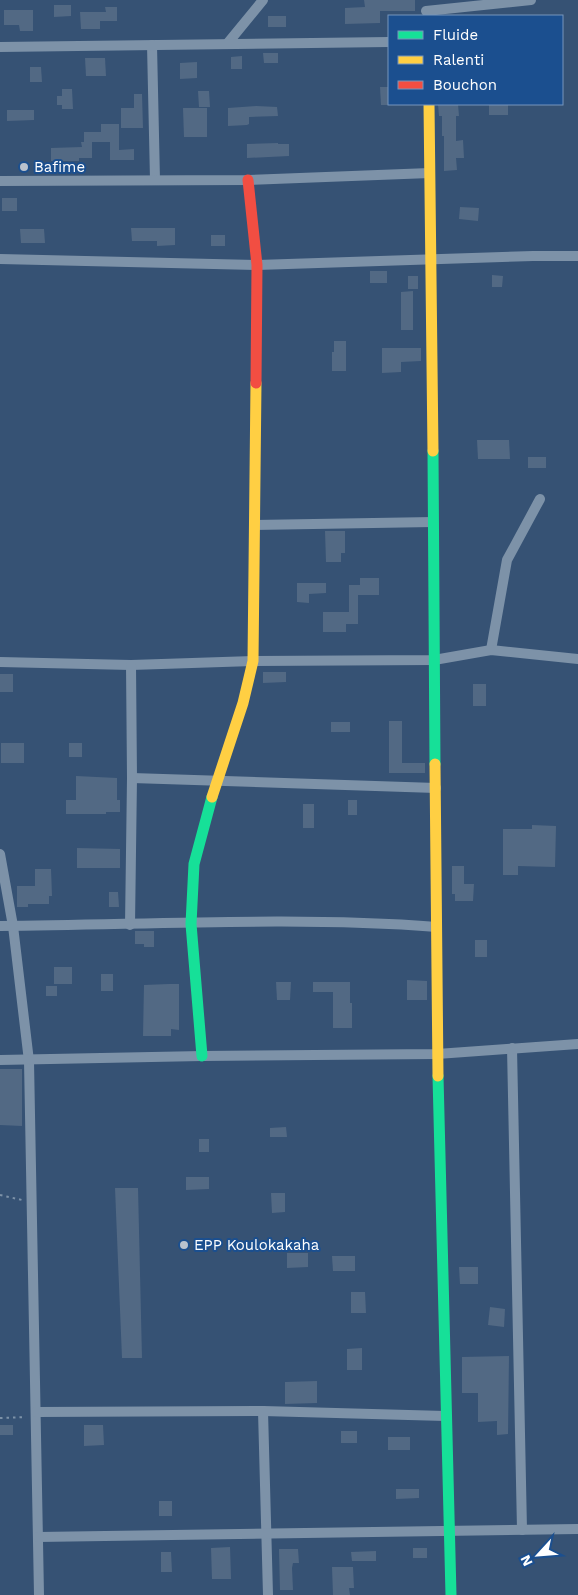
<svg xmlns="http://www.w3.org/2000/svg" width="578" height="1595" viewBox="0 0 578 1595" font-family="'Work Sans',sans-serif">
<rect width="100%" height="100%" fill="#365274"/>
<g fill="#526984">
<polygon points="364,0 415,0 415,11 380,11 380,23 345,24 345,8 365,7"/>
<polygon points="54,5 71,5 71,16 54,17"/>
<polygon points="105,7 117,7 117,21 100,21 100,29 81,29 80,12 106,12"/>
<polygon points="4,10 33,10 33,31 20,31 19,25 4,25"/>
<rect x="268" y="16" width="18" height="11"/>
<polygon points="263,53 278,53 278,63 264,63"/>
<polygon points="242,56 242,69 231,69 231,57"/>
<polygon points="85,58 105,58 106,76 86,76"/>
<polygon points="197,62 197,78 180,79 180,63"/>
<polygon points="30,67 41,67 42,82 30,82"/>
<polygon points="380,87 389,87 389,105 381,105"/>
<polygon points="62,89 72,89 73,109 62,109 62,105 57,105 57,96 62,96"/>
<polygon points="198,91 209,91 210,107 199,107"/>
<polygon points="134,94 142,94 143,128 121,128 121,108 134,108"/>
<polygon points="438,104 458,104 459,116 456,116 456,141 463,140 464,158 456,158 457,170 444,171 444,136 442,136 442,116 439,116"/>
<rect x="489" y="104" width="19" height="11"/>
<polygon points="256,106 277,107 278,116 249,117 249,124 247,125 228,126 228,108"/>
<polygon points="183,108 207,108 207,137 184,137"/>
<polygon points="7,110 34,110 34,120 7,121"/>
<polygon points="101,124 119,124 119,150 134,149 134,160 110,160 110,142 84,142 84,132 101,132"/>
<polygon points="81,142 92,142 92,158 79,158 79,161 51,161 51,148 82,147"/>
<polygon points="278,143 278,144 289,144 289,156 247,158 247,144"/>
<rect x="2" y="198" width="15" height="13"/>
<polygon points="460,207 479,208 478,221 459,219"/>
<polygon points="131,228 175,228 175,245 157,246 157,241 132,241"/>
<polygon points="20,229 44,229 45,243 21,243"/>
<rect x="211" y="235" width="14" height="11"/>
<rect x="370" y="271" width="17" height="12"/>
<polygon points="492,275 503,276 502,287 492,287"/>
<rect x="408" y="276" width="10" height="13"/>
<polygon points="413,291 413,330 401,330 401,292"/>
<polygon points="334,341 346,341 346,371 332,371 332,352 334,352"/>
<polygon points="382,348 421,348 421,361 401,362 401,372 382,373"/>
<polygon points="477,440 509,440 510,459 478,459"/>
<rect x="528" y="457" width="18" height="11"/>
<polygon points="325,531 345,531 345,553 341,553 341,562 326,562"/>
<polygon points="360,578 379,578 379,595 358,595 358,624 346,624 346,632 323,632 323,612 349,612 349,585 360,585"/>
<polygon points="297,583 326,583 326,593 309,594 309,603 297,602"/>
<polygon points="263,672 286,672 286,682 263,683"/>
<rect x="0" y="674" width="13" height="18"/>
<rect x="473" y="684" width="13" height="22"/>
<polygon points="389,721 402,721 402,763 425,763 425,773 389,773"/>
<rect x="331" y="722" width="19" height="10"/>
<rect x="1" y="743" width="23" height="20"/>
<rect x="69" y="743" width="13" height="14"/>
<polygon points="76,776 117,778 117,800 120,800 120,812 106,812 106,814 66,814 66,800 76,800"/>
<rect x="348" y="800" width="9" height="15"/>
<rect x="303" y="804" width="11" height="24"/>
<polygon points="532,825 556,826 555,867 518,866 518,875 503,875 503,829 532,829"/>
<polygon points="77,848 120,849 120,868 77,868"/>
<polygon points="452,866 464,866 464,884 474,884 473,901 455,901 455,894 452,894"/>
<polygon points="35,869 51,869 52,896 49,896 49,904 28,904 28,907 17,907 17,886 35,886"/>
<polygon points="109,892 118,892 119,907 109,907"/>
<polygon points="135,931 154,931 154,947 144,947 144,944 135,944"/>
<rect x="475" y="940" width="12" height="17"/>
<rect x="54" y="967" width="18" height="17"/>
<rect x="101" y="974" width="12" height="17"/>
<polygon points="407,980 427,981 427,1000 407,1000"/>
<polygon points="276,982 291,982 290,1000 277,1000"/>
<polygon points="313,982 350,982 350,1003 352,1003 352,1028 333,1028 333,992 313,992"/>
<polygon points="169,984 179,984 179,1030 171,1029 171,1036 143,1036 144,985"/>
<rect x="46" y="986" width="11" height="10"/>
<polygon points="0,1069 22,1069 22,1126 0,1125"/>
<polygon points="286,1127 287,1137 270,1137 270,1128"/>
<rect x="199" y="1139" width="10" height="13"/>
<polygon points="186,1177 209,1177 209,1189 186,1190"/>
<polygon points="115,1188 138,1188 142,1358 122,1358"/>
<polygon points="271,1193 285,1193 285,1212 272,1213"/>
<polygon points="287,1253 308,1253 308,1267 287,1268"/>
<polygon points="332,1256 355,1256 355,1271 333,1271"/>
<polygon points="459,1267 478,1267 478,1284 460,1284"/>
<polygon points="351,1292 365,1292 366,1313 351,1313"/>
<polygon points="490,1307 505,1309 504,1327 488,1325"/>
<polygon points="362,1348 362,1370 347,1370 347,1349"/>
<polygon points="509,1356 508,1434 497,1435 497,1421 478,1422 478,1393 462,1393 462,1357"/>
<polygon points="317,1381 317,1403 285,1404 285,1382"/>
<rect x="0" y="1425" width="13" height="10"/>
<polygon points="84,1425 103,1425 104,1445 84,1446"/>
<rect x="341" y="1431" width="16" height="12"/>
<rect x="388" y="1437" width="22" height="13"/>
<polygon points="396,1489 419,1489 419,1498 396,1499"/>
<rect x="159" y="1501" width="13" height="15"/>
<polygon points="230,1547 231,1579 212,1579 211,1548"/>
<rect x="413" y="1548" width="14" height="10"/>
<polygon points="279,1549 298,1549 299,1563 293,1563 292,1568 293,1590 280,1590"/>
<polygon points="376,1551 376,1561 352,1561 351,1552"/>
<polygon points="161,1552 171,1552 172,1572 161,1572"/>
<polygon points="332,1567 353,1567 354,1588 349,1588 350,1595 333,1595"/>
</g>
<g fill="none" stroke-linecap="round" stroke-linejoin="round">
<g stroke="#7d92a8" stroke-width="2" stroke-dasharray="2.5 4" stroke-linecap="butt">
<polyline points="0,1195 22,1200"/>
<polyline points="0,1418 26,1417"/>
</g>
<g stroke="#7d92a8" stroke-width="10">
<polyline points="426,11 531,0"/>
<polyline points="227,44 263,0"/>
<polyline points="152,45 155,180"/>
<polyline points="0,47 389,42"/>
<polyline points="0,181 248,180 430,173"/>
<polyline points="0,259 257,265 533,256 578,256"/>
<polyline points="254,525 433,522"/>
<polyline points="491,650 507,560 540,499"/>
<polyline points="0,662 131,665 253,661 434,660 491,650 578,659"/>
<polyline points="132,778 436,788"/>
<polyline points="0,854 13,926 29,1061 39,1595"/>
<polyline points="130,925 132,778 131,665"/>
<path d="M0,926C145,925 292,916 437,927"/>
<polyline points="512,1048 522,1530"/>
<polyline points="0,1060 202,1056 437,1054 578,1044"/>
<polyline points="263,1411 268,1595"/>
<polyline points="36,1412 263,1411 445,1416"/>
<polyline points="38,1537 578,1529"/>
</g>
<g stroke="#16e098" stroke-width="11">
<polyline points="433,451 435,764"/>
<polyline points="202,1056 191,924 194,864 212,797"/>
<polyline points="438,1076 451,1595"/>
</g>
<g stroke="#ffcf43" stroke-width="11">
<polyline points="429,104 433,451"/>
<polyline points="435,764 438,1076"/>
<polyline points="212,797 243,703 253,661 256,383"/>
</g>
<polyline stroke="#f24e42" stroke-width="11" points="248,180 257,265 256,383"/>
</g>
<g fill="#b9c2ce" stroke="#1b4f8f" stroke-width="2">
<circle cx="24" cy="167" r="5"/>
<circle cx="184" cy="1245" r="5"/>
</g>
<g text-anchor="middle" dominant-baseline="central" stroke-width="4" stroke-linejoin="round" paint-order="stroke">
<g font-size="15" fill="#fff" stroke="#1b4f8f" text-anchor="start">
<text x="34" y="167">Bafime</text>
<text x="194" y="1245">EPP Koulokakaha</text>
</g>
</g>
<rect x="388" y="15" width="175" height="90" fill="#1b4f8f" stroke="#7695bc"/>
<rect x="398" y="31" width="25" height="8" fill="#16e098" stroke="#7695bc"/>
<text x="433" y="40" font-size="15" fill="#ffffff">Fluide</text>
<rect x="398" y="56" width="25" height="8" fill="#ffcf43" stroke="#7695bc"/>
<text x="433" y="65" font-size="15" fill="#ffffff">Ralenti</text>
<rect x="398" y="81" width="25" height="8" fill="#f24e42" stroke="#7695bc"/>
<text x="433" y="90" font-size="15" fill="#ffffff">Bouchon</text>
<g transform="translate(538 1555) rotate(244)" stroke="#1b4f8f" stroke-width="4" paint-order="stroke">
<path d="M0-4L9 19L0 12L-9 19Z" fill="#ffffff"/>
<text y="-8" font-size="14" font-weight="bold" text-anchor="middle" fill="#ffffff">N</text>
</g>
</svg>
